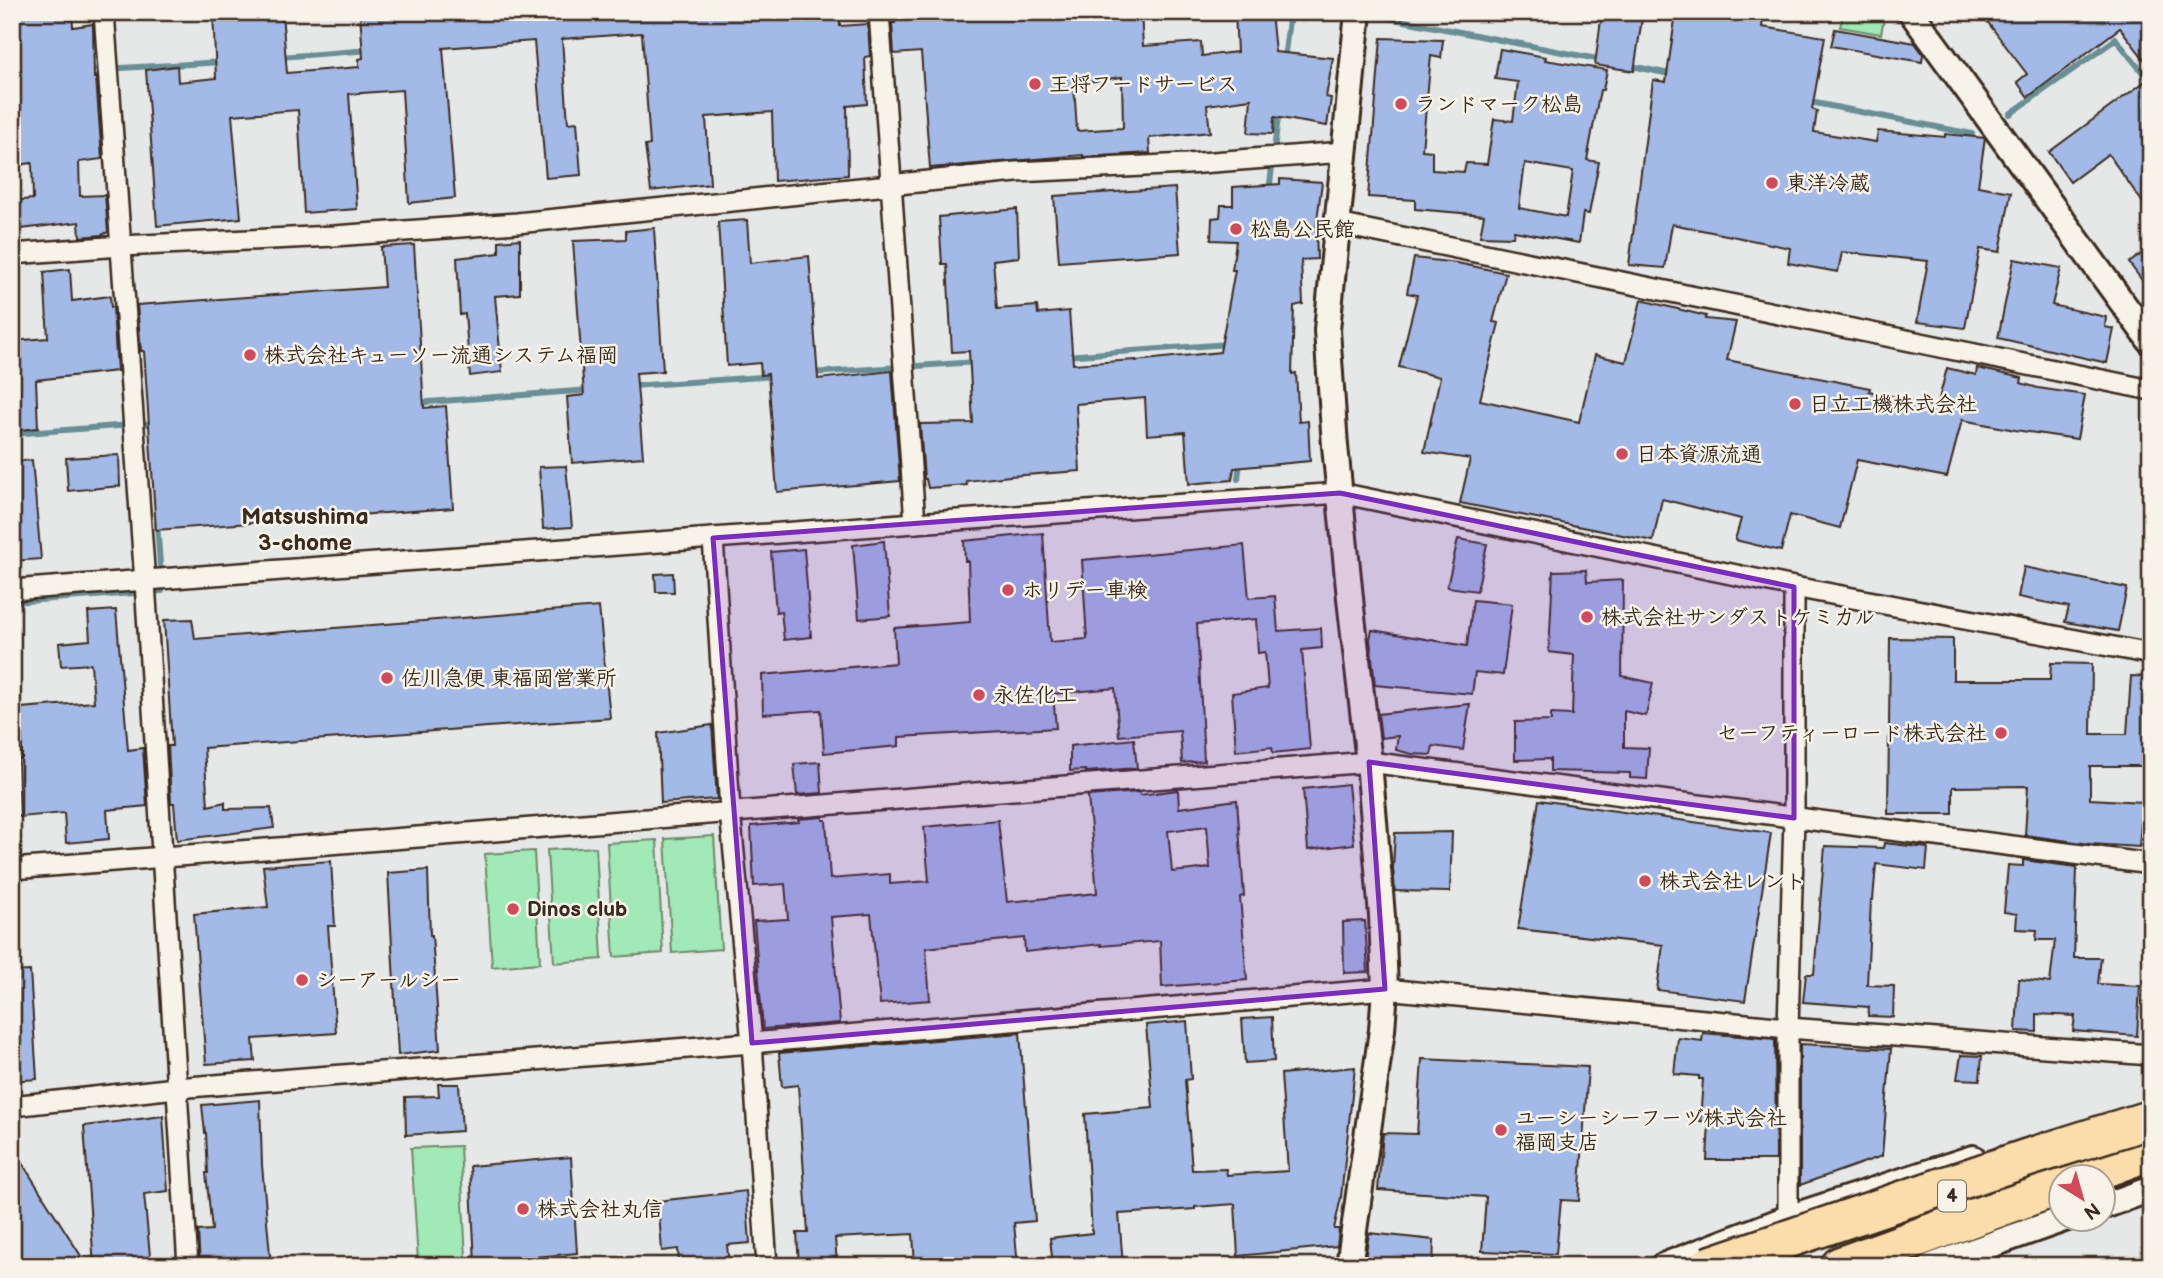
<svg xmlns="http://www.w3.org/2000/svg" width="2163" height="1278" viewBox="0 0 2163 1278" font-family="'Balsamiq Sans','Klee One',sans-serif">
<rect width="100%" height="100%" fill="#e6e8e8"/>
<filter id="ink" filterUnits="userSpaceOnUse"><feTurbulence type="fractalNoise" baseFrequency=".0143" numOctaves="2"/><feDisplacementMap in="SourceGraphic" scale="14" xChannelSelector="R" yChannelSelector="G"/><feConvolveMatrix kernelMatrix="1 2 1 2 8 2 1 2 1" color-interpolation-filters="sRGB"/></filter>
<g filter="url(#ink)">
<g fill="#a1e9b7" stroke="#6e8a6a" stroke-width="2">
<polygon points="1844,12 1885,13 1881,34 1840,27"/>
<polygon points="714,836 721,949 672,953 665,839"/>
<polygon points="657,840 663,953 614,957 607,843"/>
<polygon points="596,847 602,959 554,963 547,850"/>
<polygon points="534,851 540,963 492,967 485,854"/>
<polygon points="460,1146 466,1258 418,1262 411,1148"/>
</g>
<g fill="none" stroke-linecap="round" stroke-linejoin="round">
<g stroke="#688e96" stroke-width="6">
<polyline points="834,15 876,12"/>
<polyline points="1374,15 1602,60"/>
<polyline points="2115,38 2151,83"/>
<polyline points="280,57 370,50"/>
<polyline points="1284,60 1290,12"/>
<polyline points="1627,65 1674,75"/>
<polyline points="87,70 223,62"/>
<polyline points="1805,101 1972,134"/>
<polyline points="2010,114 2116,39"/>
<polyline points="1269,192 1279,109"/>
<polyline points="1065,356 1228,344"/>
<polyline points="810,373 977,362"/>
<polyline points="632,386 775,376"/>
<polyline points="415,403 590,390"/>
<polyline points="12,434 157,423"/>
<polyline points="1238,479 1240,461"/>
<polyline points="12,602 162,591 157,523"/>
</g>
</g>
<g fill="#a3bae8" stroke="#3b2a1e" stroke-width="2" fill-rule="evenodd">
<polygon points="12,12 72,12 73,27 93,24 94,78 96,77 102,159 79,162 80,196 105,195 108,232 102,235 80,237 79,222 12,230 12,201 33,199 32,163 12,166"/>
<polygon points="213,12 240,12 241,17 282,13 287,73 359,67 359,59 363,58 360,12 840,12 840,26 868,24 870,56 865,57 867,104 847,106 848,175 774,181 772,112 706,117 710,184 651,191 645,146 650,145 642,33 562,39 568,123 577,122 581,175 546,178 534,41 443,48 455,198 409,203 402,90 349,94 357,209 304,213 298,110 232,115 241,218 157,226 146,70 177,66 178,82 216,78"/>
<path d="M923,12H1141L1143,46L1201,42L1202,56L1237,52L1235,12H1271L1275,52L1333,58L1326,97L1331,98L1327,126L1274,117L1273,134L1248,133L1251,99L1207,105L1210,132L1149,138L1150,153L1083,157V155L930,168L921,52L894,54L892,23H895L894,14ZM1122,77L1123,128L1077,131L1074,84Z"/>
<polygon points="1602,12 1643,12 1634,71 1595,65"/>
<polygon points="1676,12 1764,12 1762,27 1825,37 1812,109 1817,111 1814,132 1876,142 1878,131 1945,137 1945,134 1985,138 1978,186 2011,192 2000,252 1980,249 1965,328 1917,322 1928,261 1842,252 1838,272 1788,263 1790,248 1672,224 1665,268 1629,265 1653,80 1666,82"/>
<polygon points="1980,12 2151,12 2151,68 2120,28 2028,97 2017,82 2027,74"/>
<polygon points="1835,29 1915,43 1923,54 1922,62 1831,46"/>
<path d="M1381,38L1443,40L1441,58L1431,56L1422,150L1432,151V170L1464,172L1466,163L1487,164L1494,119L1513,121L1518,82L1495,79L1500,49L1546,57L1545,60L1607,70L1603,90H1600L1587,160L1599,162L1589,214L1583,213L1579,243L1514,231L1513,237L1480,236L1484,215L1415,209V200L1368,197ZM1525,163L1573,171L1566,217L1519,208Z"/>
<polygon points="2151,77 2151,214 2108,154 2070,182 2049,152"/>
<polygon points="1280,179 1322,182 1316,228 1317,259 1301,260 1303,304 1294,306 1292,374 1296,373 1299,422 1308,421 1310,461 1234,468 1232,480 1189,484 1185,432 1147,435 1145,398 1076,404 1080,471 1010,476 966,481 967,485 928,488 926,479 924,479 920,424 973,423 969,351 952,352 947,264 942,264 939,217 1017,209 1019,257 993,260 997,309 1037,306 1038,314 1069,311 1073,364 1136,360 1136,361 1220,352 1235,270 1232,270 1236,241 1211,240 1212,218 1220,217 1221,205 1233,205 1233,187 1280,184"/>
<polygon points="1175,188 1180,253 1059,262 1054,196"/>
<polygon points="747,220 750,263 809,256 818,379 892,371 900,481 777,492 768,374 761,375 760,363 727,366 718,222"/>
<polygon points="654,228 663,371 636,373 643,457 572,463 567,397 584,395 573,241 626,239 626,231"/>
<polygon points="520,239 520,294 495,296 502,372 470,376 465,314 460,315 457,258 499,253 499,241"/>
<polygon points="414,245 424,408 446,406 453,508 156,530 144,351 141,351 137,305 384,287 381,247"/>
<polygon points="2151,247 2151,292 2129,263"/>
<polygon points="1414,258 1457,263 1506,273 1493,322 1499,323 1480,400 1579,422 1595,355 1626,362 1641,300 1706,316 1705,319 1736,322 1727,360 1870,388 1869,391 1937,407 1947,368 1976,375 1977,368 2022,378 2021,383 2038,388 2085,395 2077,439 2015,430 1962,420 1947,477 1857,460 1840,528 1790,515 1781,551 1735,540 1741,519 1662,499 1653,541 1460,503 1470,459 1424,452 1440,377 1399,367 1417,295 1407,293"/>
<polygon points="2014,259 2061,268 2052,305 2106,317 2105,327 2114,329 2107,363 1998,338"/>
<polygon points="70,269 72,301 110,296 111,307 113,307 117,371 36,380 38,428 12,431 12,341 48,338 44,272"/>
<polygon points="119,455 120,486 68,491 66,458"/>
<polygon points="32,460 41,559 12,561 12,462"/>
<polygon points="566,466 572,527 543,529 539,467"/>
<polygon points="1043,533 1050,642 1087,639 1082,560 1244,545 1249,598 1275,596 1278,631 1321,628 1322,648 1302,650 1310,749 1273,753 1272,747 1236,751 1232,693 1268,688 1265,652 1258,653 1256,619 1197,624 1204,761 1182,763 1180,731 1119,736 1115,688 1053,694 1056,728 899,737 899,746 824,753 821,710 763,714 762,675 896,663 894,628 970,622 968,561 965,561 964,541"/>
<polygon points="1458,539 1487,544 1477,591 1447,587"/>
<polygon points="884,541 890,616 859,619 853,545"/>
<polygon points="804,549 811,637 784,640 781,611 776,612 771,552"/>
<polygon points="2024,567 2127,588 2118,631 2065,622 2069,607 2018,597"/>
<polygon points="1586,570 1587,582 1623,580 1622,676 1653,683 1646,716 1624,711 1624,747 1649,748 1647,779 1630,778 1630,773 1550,771 1550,759 1515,760 1515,722 1551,721 1551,714 1572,715 1574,655 1549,652 1553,571"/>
<polygon points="673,573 674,592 656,592 655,574"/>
<polygon points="1473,600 1512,604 1503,675 1475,672 1472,694 1375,685 1370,639 1372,630 1467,646"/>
<polygon points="599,607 610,718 204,748 208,806 225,802 225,809 271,808 274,828 177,840 174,803 171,803 168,746 172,746 164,620 192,619 195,639"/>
<polygon points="116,610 128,750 143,748 147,806 107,810 109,839 66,843 64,813 20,817 18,759 22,758 21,708 94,702 91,664 61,666 59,643 90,640 88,612"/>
<polygon points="1890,638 1953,639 1953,680 2050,680 2051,663 2092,664 2091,734 2127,734 2131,676 2151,677 2151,766 2090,766 2090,799 2143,802 2139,847 2090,844 2025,835 2028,786 1953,787 1953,814 1888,814"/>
<polygon points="1470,704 1463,750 1433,746 1431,755 1412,754 1396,750 1398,736 1381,738 1378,714"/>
<polygon points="712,725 717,799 661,803 658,733"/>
<polygon points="1134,739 1137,768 1086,772 1085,770 1070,771 1070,746"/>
<polygon points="820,762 822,793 797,795 794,764"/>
<polygon points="1348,784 1354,844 1308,850 1303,789"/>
<path d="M1178,790L1179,808L1237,800L1244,896L1240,897L1247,980L1162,987L1160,941L1101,946V944L1025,952L1024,938L926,948L930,1000L880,1004L871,914L831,917L840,1023L763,1029L754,921L788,919L785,884L754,886L751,826L799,822L798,819L823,817V820H826L830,879L890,874V884L929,881L924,827L998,820L1007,902L1097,893L1088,796L1139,792L1140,795ZM1207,826L1210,868L1172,872L1168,831Z"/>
<polygon points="1539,800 1771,833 1745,1001 1657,990 1663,945 1518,929"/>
<polygon points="1452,832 1450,892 1395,891 1393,868 1395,833"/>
<polygon points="1884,843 1928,848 1926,870 1876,864 1873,900 1871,900 1867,985 1894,986 1893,1017 1868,1016 1869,1007 1803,1002 1806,974 1814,974 1825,846 1883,848"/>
<polygon points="2023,860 2077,867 2074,958 2101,958 2098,984 2140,986 2137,1036 2073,1031 2075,1016 2037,1014 2037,1032 2016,1031 2019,979 2050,983 2055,940 2036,940 2037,930 2016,929 2017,914 2004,912 2008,865 2023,866"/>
<polygon points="331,861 335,926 328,926 336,1033 253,1039 255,1061 206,1064 194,914 268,907 263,866"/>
<polygon points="428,870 430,935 432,935 440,1050 398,1055 388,873"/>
<polygon points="1365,921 1368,972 1344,973 1343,922"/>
<polygon points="30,971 37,1079 12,1081 12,972"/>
<polygon points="1272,1017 1274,1061 1245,1063 1242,1019"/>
<polygon points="1187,1021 1191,1079 1185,1080 1192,1170 1226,1169 1227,1175 1288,1171 1281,1074 1355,1067 1341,1197 1334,1229 1339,1229 1337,1246 1238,1256 1235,1204 1195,1207 1195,1209 1119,1214 1123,1266 1053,1266 1050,1238 1092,1233 1085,1114 1153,1108 1146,1025"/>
<polygon points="1020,1033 1035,1221 1014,1223 1018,1266 915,1266 913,1234 835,1238 837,1264 799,1266 797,1233 808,1233 798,1085 782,1087 779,1053"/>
<polygon points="1703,1033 1775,1039 1776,1160 1707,1160 1709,1122 1700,1121 1703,1079 1699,1079 1699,1076 1674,1074 1678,1038 1702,1041"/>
<polygon points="1800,1044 1891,1049 1882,1156 1800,1185"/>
<polygon points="1961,1055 1982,1056 1980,1080 1957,1079"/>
<polygon points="1422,1059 1588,1067 1579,1201 1561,1200 1556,1254 1482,1251 1486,1197 1378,1190 1383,1133 1417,1134"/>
<polygon points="438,1084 459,1084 462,1131 406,1135 405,1097 439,1096"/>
<polygon points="260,1100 262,1165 271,1266 200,1266 198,1231 212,1230 206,1173 208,1173 206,1133 205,1133 202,1105"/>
<polygon points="163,1116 168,1191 144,1194 151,1266 94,1266 84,1126"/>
<polygon points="12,1147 81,1256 66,1266 12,1266"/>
<polygon points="571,1157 577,1253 475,1263 470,1166"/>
<polygon points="746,1191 750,1243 727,1245 729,1266 679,1266 678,1249 662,1251 658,1201"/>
<polygon points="1369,1233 1434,1240 1433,1266 1364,1266"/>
</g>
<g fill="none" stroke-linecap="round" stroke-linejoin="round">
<defs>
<g id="minor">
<polyline points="104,12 145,582 188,1266"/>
<polyline points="879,12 915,523"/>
<polyline points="1338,224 2151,390"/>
<polyline points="12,254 121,246 334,236 517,223 1016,172 1187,164 1344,152"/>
<polyline points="713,538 730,811 752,1043 767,1266"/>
<polyline points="12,590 915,523 1340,493 1794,587 2151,654"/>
<polyline points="12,869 1369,762 2151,864"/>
<polyline points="12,1106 176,1088 752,1043 1385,989 1788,1028 2151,1055"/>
<polyline points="1785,1266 1788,1218 1788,1028 1794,818 1794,587"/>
</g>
<g id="tertiary">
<polyline points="1911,12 2151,342"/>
<polyline points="2104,1206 2151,1189"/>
<polyline points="1349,1266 1382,1030 1385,989 1382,916 1369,762 1351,608 1335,446 1327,330 1358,12"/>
<polyline points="1663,1266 1788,1218 1973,1158"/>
<polyline points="1931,1266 2067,1218"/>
</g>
<g id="motorway">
<polyline points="2084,1176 2151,1151"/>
<polyline points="1840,1266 2062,1185"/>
</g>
</defs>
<use href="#minor" stroke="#3b2a1e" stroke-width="24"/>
<use href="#tertiary" stroke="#3b2a1e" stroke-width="30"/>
<use href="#motorway" stroke="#3b2a1e" stroke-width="42"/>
<use href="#minor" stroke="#f7f3e8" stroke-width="19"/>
<use href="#tertiary" stroke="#f7f3e8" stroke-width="24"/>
<use href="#motorway" stroke="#fbddab" stroke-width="37"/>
<defs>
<polyline id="motorway-bridge" points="1708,1266 2027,1158 2151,1119"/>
</defs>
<use href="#motorway-bridge" stroke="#3b2a1e" stroke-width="42" stroke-linecap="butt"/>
<use href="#motorway-bridge" stroke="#fbddab" stroke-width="37"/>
</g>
</g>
<path fill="#7b2cbf" fill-opacity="0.2" stroke="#7b2cbf" stroke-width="5" stroke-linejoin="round" d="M1340,493L1794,587V818L1369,762L1385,989L752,1043L713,538Z"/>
<g fill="#d1495b" stroke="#f7f3e8" stroke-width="2.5">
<circle cx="1035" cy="84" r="7"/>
<circle cx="1401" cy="104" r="7"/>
<circle cx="1772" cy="183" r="7"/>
<circle cx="1236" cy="229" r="7"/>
<circle cx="250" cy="355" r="7"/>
<circle cx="1795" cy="404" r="7"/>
<circle cx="1622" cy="454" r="7"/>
<circle cx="1008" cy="590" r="7"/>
<circle cx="1587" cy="617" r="7"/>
<circle cx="387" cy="678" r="7"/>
<circle cx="979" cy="695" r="7"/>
<circle cx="2001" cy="733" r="7"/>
<circle cx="1645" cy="881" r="7"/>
<circle cx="513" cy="909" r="7"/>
<circle cx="302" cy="980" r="7"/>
<circle cx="1501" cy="1130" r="7"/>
<circle cx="523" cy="1209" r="7"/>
</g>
<g text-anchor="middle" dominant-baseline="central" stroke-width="5" stroke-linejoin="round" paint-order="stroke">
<rect fill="#f7f3e8" stroke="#73665b" stroke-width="2" x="1938" y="1180.5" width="28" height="31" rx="5"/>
<g font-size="19" font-weight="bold" fill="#3b2a1e">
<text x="1952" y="1196">4</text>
</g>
<g font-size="21" font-weight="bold" fill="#3b2a1e" stroke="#f7f3e8" text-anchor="start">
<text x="1049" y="84">王将フードサービス</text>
<text x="1415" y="104">ランドマーク松島</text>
<text x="1786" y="183">東洋冷蔵</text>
<text x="1250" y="229">松島公民館</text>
<text x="264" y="355">株式会社キューソー流通システム福岡</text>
<text x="1809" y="404">日立工機株式会社</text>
<text x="1636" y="454">日本資源流通</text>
<text x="1022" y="590">ホリデー車検</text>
<text x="1601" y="617">株式会社サンダストケミカル</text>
<text x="401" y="678">佐川急便 東福岡営業所</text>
<text x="993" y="695">永佐化工</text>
<text x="1987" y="733" text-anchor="end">セーフティーロード株式会社</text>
<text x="1659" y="881">株式会社レント</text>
<text x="527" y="909">Dinos club</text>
<text x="316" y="980">シーアールシー</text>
<text x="1515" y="1118">ユーシーシーフーヅ株式会社<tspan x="1515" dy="24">福岡支店</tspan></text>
<text x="537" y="1209">株式会社丸信</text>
</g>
<g font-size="23" font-weight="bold" fill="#3b2a1e" stroke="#f7f3e8">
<text x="305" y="517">Matsushima<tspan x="305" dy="26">3-chome</tspan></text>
</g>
</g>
<rect width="2163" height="1278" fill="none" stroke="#f7f3e8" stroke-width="42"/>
<rect x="21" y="21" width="2121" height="1236" fill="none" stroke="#3b2a1e" stroke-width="2.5" filter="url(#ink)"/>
<g transform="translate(2082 1198) rotate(143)"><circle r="33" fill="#f7f3e8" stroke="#aca397" stroke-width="2"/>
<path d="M0-5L12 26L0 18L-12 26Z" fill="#d1495b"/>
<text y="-10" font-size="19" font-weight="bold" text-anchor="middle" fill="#3b2a1e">N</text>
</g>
</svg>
